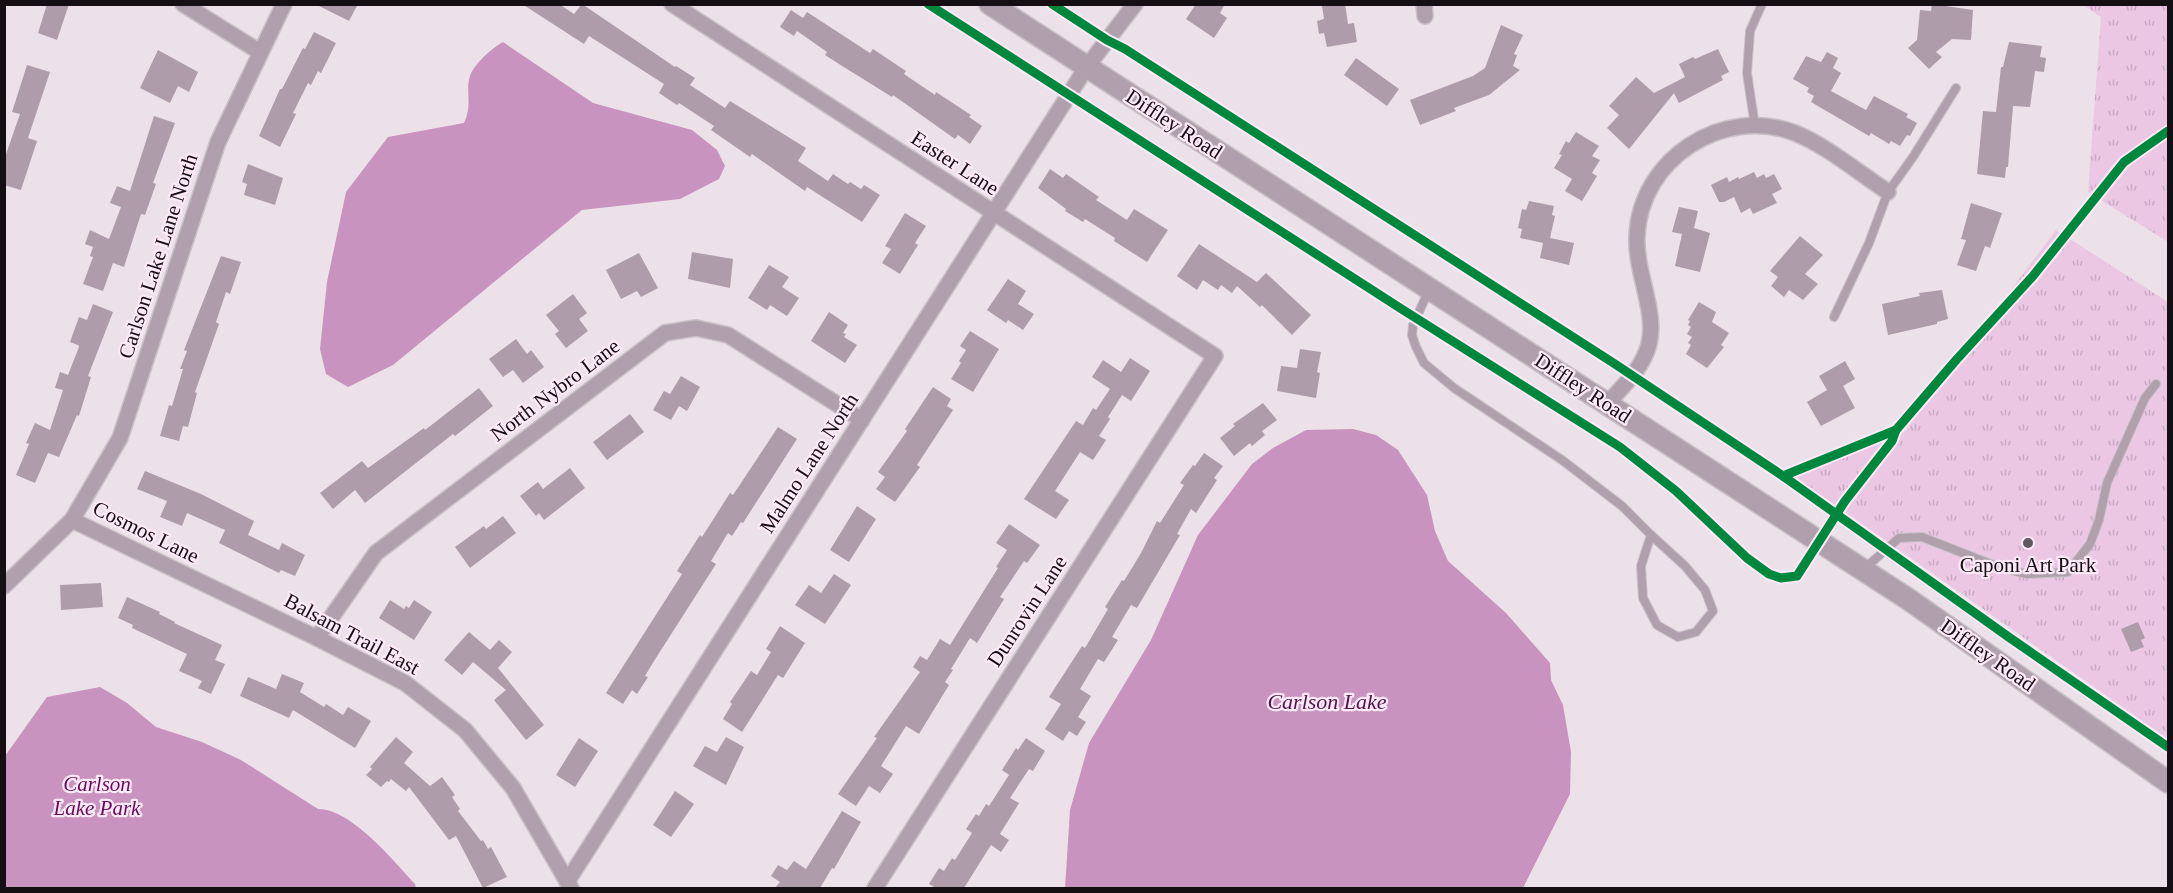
<svg xmlns="http://www.w3.org/2000/svg" width="2173" height="893" viewBox="0 0 2173 893" font-family="Georgia,serif">
<defs>
<pattern id="park-tufts" width="24" height="20" patternUnits="userSpaceOnUse" patternTransform="scale(1.5)"><rect width="24" height="20" fill="#ebc7e4"/><path d="M3 7l-1-3M5 7V3M7 7l1-3M15 17l-1-3M17 17v-4M19 17l1-3" fill="none" stroke="#c9aac3"/></pattern>
</defs>
<rect width="100%" height="100%" fill="#ece1e9"/>
<g fill="url(#park-tufts)">
<polygon points="2083,5 2168,5 2168,242 2088,192 2101,17"/>
<polygon points="2056,230 2168,302 2168,739 1791,474 1905,431"/>
</g>
<g fill="#c893be">
<path d="M503,42L593,103L692,130L717,150L725,166L719,179L680,199L582,210L393,365L348,387L326,374L320,349L327,282L346,192L388,137L464,123C473,104 465,90 470,76C474,64 492,48 503,42Z"/>
<polygon points="1353,429 1376,435 1398,450 1427,495 1435,531 1448,561 1506,613 1550,663 1551,680 1563,705 1571,752 1570,794 1523,888 1065,888 1070,810 1089,743 1151,640 1198,535 1252,464 1273,448 1306,430"/>
<path d="M100,687L127,703L156,727L202,742L241,760L318,809C351,809 393,860 415,884L416,888H5V756L47,697Z"/>
</g>
<g fill="#af9cab">
<polygon points="47,4 69,4 57,40 38,33"/>
<polygon points="315,4 358,4 349,21"/>
<polygon points="522,4 559,4 574,14 582,4 675,67 676,66 695,78 690,85 725,108 730,101 806,148 798,161 828,181 833,174 848,184 850,182 861,189 864,185 880,195 862,222 807,187 805,191 752,154 750,157 711,130 714,126 679,103 677,105 659,93 664,84 589,36 584,44"/>
<polygon points="1196,4 1225,4 1220,13 1227,18 1214,38 1186,19"/>
<polygon points="1331,4 1345,4 1348,24 1354,23 1357,42 1327,47 1324,33 1319,34 1317,21 1324,19 1322,6"/>
<polygon points="1932,4 1973,10 1971,40 1952,39 1936,52 1942,57 1929,69 1908,48 1917,40 1920,10 1931,11"/>
<polygon points="791,10 803,18 807,12 870,53 873,49 906,71 904,74 935,95 936,92 971,115 969,117 982,126 970,144 958,135 955,139 893,95 892,97 839,64 825,55 827,52 797,31 794,36 780,27"/>
<polygon points="1501,25 1523,35 1514,54 1517,55 1513,66 1520,70 1489,95 1454,108 1456,111 1420,125 1410,100 1473,76 1485,68"/>
<polygon points="314,32 336,43 321,73 318,71 311,85 308,83 293,113 296,114 280,147 259,136 280,89 282,89 303,48 305,49"/>
<polygon points="2009,42 2042,46 2040,57 2046,58 2044,72 2035,71 2030,107 2013,106 2008,167 2006,167 2005,178 1977,174 1983,111 1996,112 2001,67 2003,67"/>
<polygon points="1718,49 1729,72 1721,76 1723,80 1679,103 1674,93 1629,149 1607,128 1619,115 1609,106 1636,77 1654,93 1685,77 1679,64 1693,57 1695,59"/>
<polygon points="158,50 198,72 189,92 178,86 170,103 140,88"/>
<polygon points="1827,52 1838,58 1833,68 1841,73 1831,91 1866,110 1874,96 1908,114 1906,117 1917,123 1910,136 1907,135 1900,146 1891,141 1889,144 1871,133 1869,136 1811,102 1814,96 1807,92 1809,88 1793,79 1806,56 1821,62"/>
<polygon points="1356,58 1399,89 1387,106 1344,75"/>
<polygon points="27,65 50,72 28,138 37,141 21,190 4,185 4,160 20,114 12,112"/>
<polygon points="154,116 175,123 153,183 156,184 145,215 141,214 124,267 113,263 103,291 83,284 93,257 90,256 93,247 85,244 90,230 109,239 121,207 110,203 117,186 130,191"/>
<polygon points="1576,132 1599,146 1592,156 1600,160 1592,173 1597,176 1582,201 1565,191 1572,179 1554,168 1562,155 1559,154 1566,141 1569,143"/>
<polygon points="248,164 283,178 275,205 244,195 247,184 242,182"/>
<polygon points="1050,169 1063,178 1066,174 1099,197 1096,200 1127,220 1134,209 1168,230 1147,262 1114,241 1115,238 1085,219 1083,222 1065,211 1066,209 1038,188"/>
<polygon points="1754,172 1757,178 1764,174 1766,178 1774,174 1782,189 1772,194 1777,203 1753,214 1750,208 1741,213 1734,197 1724,202 1719,202 1711,185 1727,177 1729,182 1738,177 1739,179"/>
<polygon points="1529,201 1554,206 1552,215 1555,216 1550,238 1574,243 1569,265 1540,258 1543,243 1520,238 1522,229 1518,228 1522,209 1526,210"/>
<polygon points="1971,203 2002,213 1990,248 1985,246 1976,271 1957,265 1966,240 1961,239"/>
<polygon points="1679,207 1698,211 1694,228 1710,233 1700,272 1675,266 1682,234 1672,232"/>
<polygon points="905,213 926,226 915,243 918,245 900,274 882,263 891,249 885,246"/>
<polygon points="1800,236 1823,255 1805,274 1818,284 1803,300 1789,290 1784,297 1771,286 1778,277 1770,271"/>
<polygon points="1199,244 1257,282 1266,273 1311,315 1292,335 1262,305 1260,307 1237,286 1232,293 1221,285 1218,290 1203,280 1197,290 1177,276"/>
<polygon points="692,252 733,259 730,288 688,279"/>
<polygon points="639,253 658,288 641,297 637,291 621,299 606,270"/>
<polygon points="221,256 241,262 230,294 226,292 216,322 219,324 195,392 197,393 188,427 183,426 179,441 160,436 169,405 172,406 183,369 180,369 187,351 184,350"/>
<polygon points="769,265 789,277 782,287 799,298 787,316 770,305 767,310 748,298"/>
<polygon points="1008,279 1026,291 1018,304 1034,314 1023,330 1008,320 1006,323 987,310"/>
<polygon points="1942,290 1948,319 1937,322 1937,324 1888,335 1882,304 1920,296 1919,293"/>
<polygon points="573,294 587,313 579,319 588,331 566,348 555,334 559,331 546,315"/>
<polygon points="1699,302 1716,312 1712,322 1729,333 1721,345 1724,347 1707,368 1686,354 1691,345 1688,343 1692,337 1687,334 1691,327 1688,325 1690,321 1688,320"/>
<polygon points="93,304 113,312 88,376 91,377 79,416 77,415 59,457 48,453 35,483 16,475 29,444 26,443 35,423 50,430 63,390 55,388 60,372 68,375 79,347 78,345 70,342 79,317 87,320"/>
<polygon points="829,312 848,325 843,333 846,334 844,337 857,345 845,363 811,341"/>
<polygon points="970,331 999,349 973,392 951,379 961,363 959,361 966,350 960,346"/>
<polygon points="516,339 527,354 531,350 544,367 523,383 513,370 503,377 489,359"/>
<polygon points="1300,349 1321,352 1317,372 1320,373 1316,398 1277,391 1281,366 1297,368"/>
<polygon points="1130,358 1150,371 1131,401 1122,395 1108,417 1110,419 1099,436 1106,440 1093,460 1080,452 1055,491 1069,500 1056,519 1024,499 1076,421 1083,425 1093,408 1096,410 1110,389 1092,377 1103,360 1121,372"/>
<polygon points="1845,361 1855,379 1843,386 1855,408 1821,426 1807,402 1827,390 1819,376"/>
<polygon points="681,376 700,387 687,411 679,406 671,420 653,410 664,391 670,394"/>
<polygon points="933,387 951,399 947,406 953,410 917,465 920,467 895,502 876,489 885,477 878,472 907,431 905,429"/>
<polygon points="479,388 493,406 455,436 453,434 365,503 355,490 333,509 320,493 362,461 368,468 424,428 425,430"/>
<polygon points="1263,403 1277,420 1262,431 1265,435 1252,446 1250,443 1234,456 1220,438 1235,426 1233,424"/>
<polygon points="630,414 644,432 607,460 593,442"/>
<polygon points="778,427 797,439 743,523 741,522 732,536 728,533 711,561 716,564 654,661 645,676 648,677 637,694 632,690 623,704 606,693 682,574 677,571 700,535 702,537 730,493 733,495"/>
<polygon points="1204,453 1223,466 1214,478 1217,480 1196,513 1191,509 1177,534 1180,535 1137,608 1131,605 1112,637 1118,640 1104,662 1098,659 1080,689 1091,696 1078,717 1086,722 1077,736 1069,731 1063,741 1045,729 1061,704 1049,697 1082,646 1085,648 1108,609 1105,607 1122,580 1124,581 1141,553 1157,521 1160,523 1184,485 1180,483 1193,465 1195,466"/>
<polygon points="570,468 585,488 544,520 539,513 536,516 520,496 538,482 543,489"/>
<polygon points="145,471 201,494 254,521 248,535 279,550 282,543 305,555 295,576 281,570 279,573 219,543 225,530 187,513 182,526 160,517 167,501 137,489"/>
<polygon points="857,506 876,519 849,562 830,550"/>
<polygon points="503,516 516,533 470,568 455,547 484,526 486,529"/>
<polygon points="1009,524 1040,545 1027,563 1024,561 1000,597 1004,599 977,643 970,638 951,669 953,670 945,682 949,685 919,734 906,726 881,766 893,774 880,793 869,786 856,806 838,794 877,738 874,737 920,672 913,667 920,656 927,660 940,639 950,645 998,568 996,567 1007,550 996,543"/>
<polygon points="834,574 851,585 825,624 795,605 809,585 821,593"/>
<polygon points="101,583 103,607 61,610 60,585"/>
<polygon points="127,597 160,612 159,614 175,622 174,623 222,645 215,660 225,664 211,694 198,688 202,681 179,671 187,654 132,628 133,625 118,618"/>
<polygon points="390,600 404,609 406,606 409,608 414,600 432,612 414,640 379,618"/>
<polygon points="2138,622 2145,638 2141,640 2144,647 2131,652 2121,629"/>
<polygon points="780,626 805,643 783,678 778,675 742,732 723,719 732,704 730,702 751,671 757,675 771,652 766,649"/>
<polygon points="469,632 490,650 499,640 512,652 498,668 544,725 526,740 494,700 506,690 473,662 462,675 444,660"/>
<polygon points="282,674 304,683 300,692 324,707 326,704 343,715 348,707 371,721 355,748 293,710 289,718 240,696 248,677 276,689"/>
<polygon points="396,737 413,752 404,763 430,786 442,777 455,795 452,797 460,809 458,811 481,841 483,840 488,849 491,847 507,877 483,888 456,836 449,840 409,787 406,791 391,779 389,782 387,781 381,787 366,775 372,769 370,767"/>
<polygon points="726,737 744,747 726,785 693,766 705,746 717,752"/>
<polygon points="579,738 598,751 575,787 556,775"/>
<polygon points="1026,738 1045,751 1033,771 1029,769 1010,798 1019,803 1000,834 1009,840 1001,852 991,845 964,888 936,888 929,884 939,868 944,871 952,858 955,860 972,833 966,829 976,814 979,816 986,804 989,806 1009,775 1002,770 1016,748 1018,750"/>
<polygon points="675,791 694,804 671,837 653,825"/>
<polygon points="842,811 861,822 834,869 832,868 820,888 775,888 780,882 771,876 778,865 787,870 794,861 806,869"/>
</g>
<g fill="none" stroke-linecap="round" stroke-linejoin="round">
<defs>
<g id="lane">
<polyline points="1755,126 1747,73 1750,31 1762,4"/>
<polyline points="1429,290 1413,325 1412,335 1416,347 1424,363 1454,388 1562,460 1622,506 1651,535"/>
<polyline points="1834,317 1869,243 1888,192 1913,157 1956,88"/>
<polygon points="1651,535 1685,566 1705,590 1713,611 1696,632 1678,637 1657,625 1643,598 1641,566"/>
<polyline points="1864,569 1899,538 1922,537 2001,568 2027,574 2068,572 2090,544 2099,520 2107,483 2145,398 2156,384"/>
</g>
<g id="street">
<polyline points="183,4 260,52"/>
<polyline points="672,4 1215,356 875,888"/>
<polyline points="1424,4 1425,16"/>
<path d="M1607,404C1623,386 1643,368 1649,344C1657,311 1635,272 1637,236C1640,159 1723,105 1795,133C1827,146 1859,173 1888,192"/>
<polyline points="72,520 317,638 405,683 465,730 513,788 571,888"/>
<polyline points="4,586 72,520 120,438 218,142 284,4"/>
<polyline points="317,638 376,553 665,333 696,328 728,335 862,420"/>
<polyline points="567,882 1086,68 1135,4"/>
</g>
<polyline id="secondary" points="990,4 1908,599 2168,782"/>
</defs>
<use href="#lane" stroke="#c9c0c6" stroke-width="10"/>
<use href="#street" stroke="#c9c0c6" stroke-width="18"/>
<use href="#secondary" stroke="#c9c0c6" stroke-width="24"/>
<use href="#lane" stroke="#b0a0ad" stroke-width="8"/>
<use href="#street" stroke="#b0a0ad" stroke-width="15"/>
<use href="#secondary" stroke="#b0a0ad" stroke-width="21"/>
<defs>
<g id="cycleway">
<polyline points="928,4 1400,308 1620,447 1676,491 1747,558 1769,574 1781,578 1797,576 1845,501 1892,441 1896,430 1783,476"/>
<polyline points="1052,4 1107,40 1125,49 1615,364 1783,476 2010,638 2168,747"/>
<polyline points="1896,430 1957,359 2033,276 2124,162 2168,131"/>
</g>
</defs>
<use href="#cycleway" stroke="#fee9f9" stroke-width="13"/>
<use href="#cycleway" stroke="#00873e" stroke-width="9"/>
</g>
<circle fill="#60585e" stroke="#fee9f9" stroke-width="2" cx="2028" cy="543" r="6"/>
<g text-anchor="middle" dominant-baseline="central" stroke-width="4.5" stroke-linejoin="round" paint-order="stroke">
<g font-size="21" fill="#150e13" stroke="#fee9f9">
<text transform="translate(1174 124) rotate(33)">Diffley Road</text>
<text transform="translate(955 163) rotate(33)">Easter Lane</text>
<text transform="translate(158 256) rotate(-72)">Carlson Lake Lane North</text>
<text transform="translate(1583 388) rotate(33)">Diffley Road</text>
<text transform="translate(555 390) rotate(-37)">North Nybro Lane</text>
<text transform="translate(809 463) rotate(-57)">Malmo Lane North</text>
<text transform="translate(146 532) rotate(26)">Cosmos Lane</text>
<text transform="translate(1027 611) rotate(-57)">Dunrovin Lane</text>
<text transform="translate(352 634) rotate(28)">Balsam Trail East</text>
<text transform="translate(1988 655) rotate(35)">Diffley Road</text>
</g>
<g font-size="21" fill="#150e13" stroke="#fee9f9">
<text x="2028" y="565">Caponi Art Park</text>
</g>
<g font-size="21" font-style="italic" fill="#660b5b" stroke="#fee9f9">
<text x="97" y="784">Carlson<tspan x="97" dy="24">Lake Park</tspan></text>
</g>
<g font-size="22" font-style="italic" fill="#54124c" stroke="#fee9f9">
<text x="1327" y="701">Carlson Lake</text>
</g>
</g>
<rect width="2173" height="893" fill="none" stroke="#150e13" stroke-width="12"/>
</svg>
